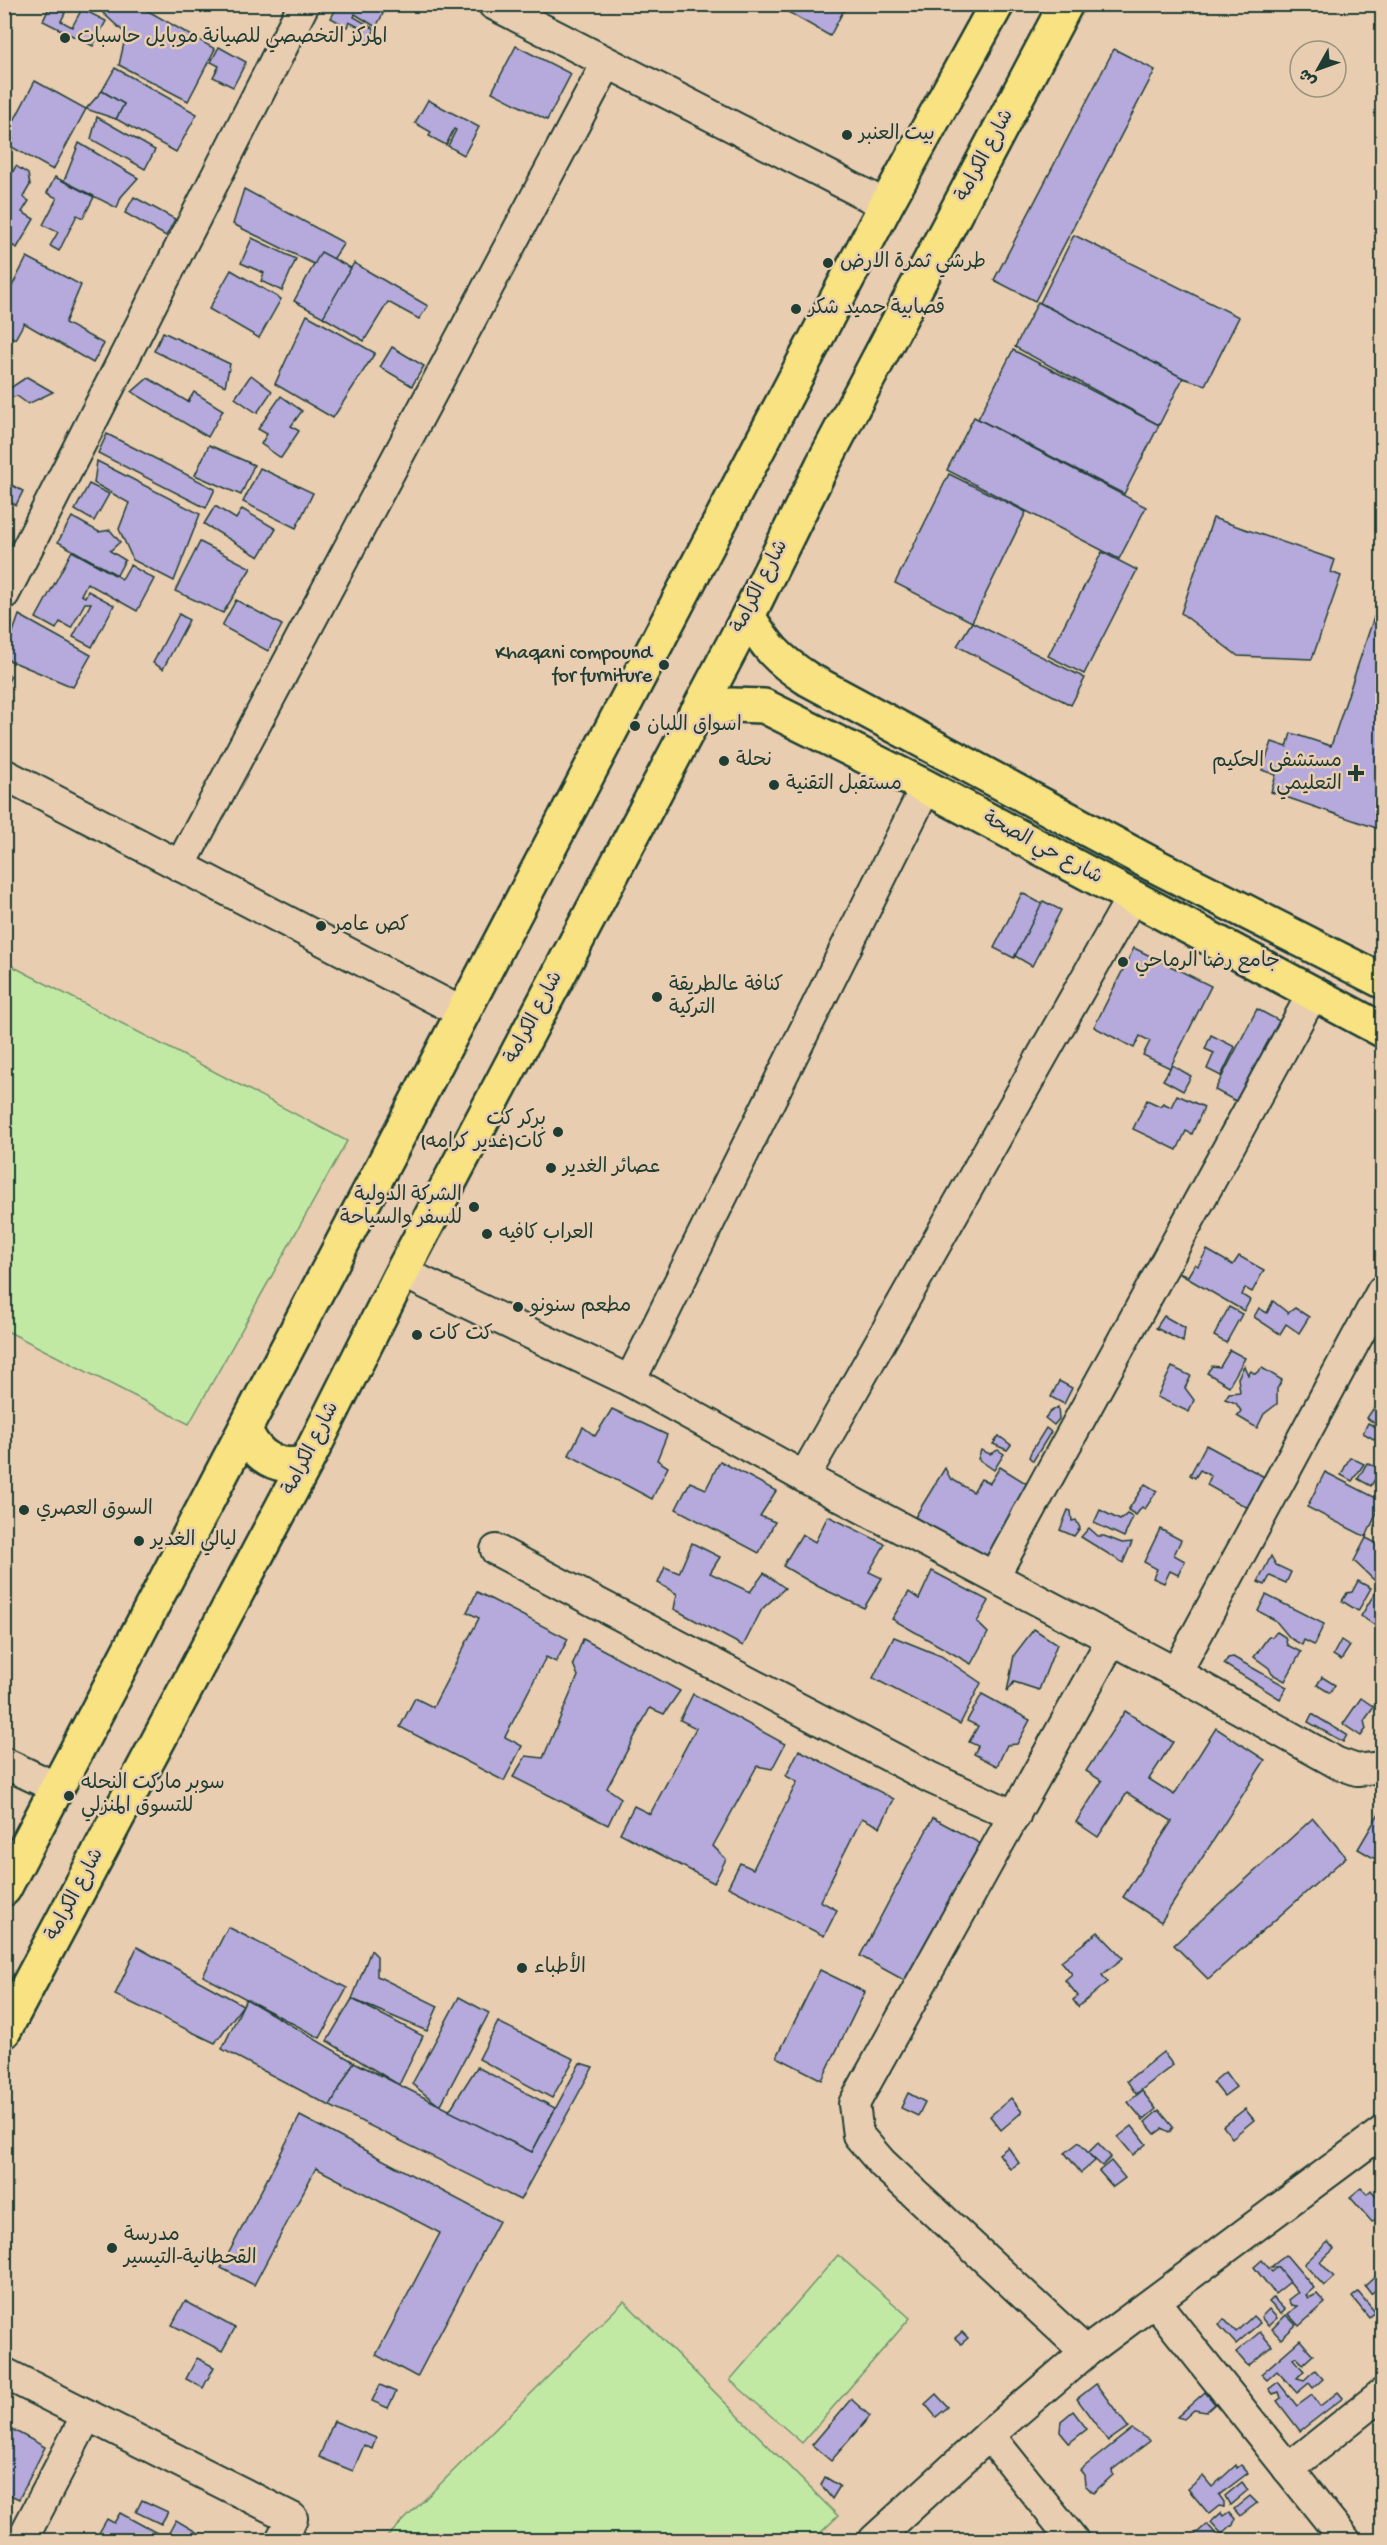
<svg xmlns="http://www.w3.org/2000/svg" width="1387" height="2545" viewBox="0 0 1387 2545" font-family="'Gochi Hand','Playpen Sans Arabic',sans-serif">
<rect width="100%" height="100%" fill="#e9cdb0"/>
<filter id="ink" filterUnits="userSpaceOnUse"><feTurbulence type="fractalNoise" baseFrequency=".0167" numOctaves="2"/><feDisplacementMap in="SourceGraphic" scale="12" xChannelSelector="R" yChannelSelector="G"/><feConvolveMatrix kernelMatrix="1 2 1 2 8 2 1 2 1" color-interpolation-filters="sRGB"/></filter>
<g filter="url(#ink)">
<g fill="#c2e9a4" stroke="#70936c" stroke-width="1.5">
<polygon points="12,966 347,1141 189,1424 5,1330 4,978"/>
<polygon points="838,2255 910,2318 802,2443 730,2380"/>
<polygon points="624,2301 838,2516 813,2540 384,2540"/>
</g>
<g fill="#b5aadb" stroke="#1f3d34" stroke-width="1.5">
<polygon points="108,4 136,4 215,49 188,101 119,65 126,34 103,13"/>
<polygon points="339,4 388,4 376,27 355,14 354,17 375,29 368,43 357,38 363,29 349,22 347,27 331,18"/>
<polygon points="774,4 847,4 830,36"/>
<polygon points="50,6 65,13 61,21 72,27 82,9 106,21 93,46 43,21"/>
<polygon points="516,46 571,74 547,120 492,92"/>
<polygon points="219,47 246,62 233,87 213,77 219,66 211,62"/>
<polygon points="1114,49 1155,70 1035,301 994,280"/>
<polygon points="115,68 197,114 176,152 116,119 124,104 102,91"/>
<polygon points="35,81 86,109 53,170 10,146 13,139 6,136"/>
<polygon points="102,91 124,104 116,119 86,109"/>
<polygon points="428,100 479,127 464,155 448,146 456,130 454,129 446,145 429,136 431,132 415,123"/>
<polygon points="97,117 155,150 145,169 91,139"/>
<polygon points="79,143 138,178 121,197 117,208 64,181"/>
<polygon points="16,166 28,174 30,185 23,197 29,201 22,212 34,219 17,248 4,241 4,186"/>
<polygon points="55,177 94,197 83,218 77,215 59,251 50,246 58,232 43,225 57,198 47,193"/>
<polygon points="244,189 344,243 326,270 233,224"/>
<polygon points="134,197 175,219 166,236 125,213"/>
<polygon points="1074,235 1239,317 1205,385 1183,378 1040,303"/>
<polygon points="252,238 296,259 282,291 261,281 264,273 241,263"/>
<polygon points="321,252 351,268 332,303 349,312 341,327 294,301"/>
<polygon points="27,257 81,285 65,323 104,344 93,363 24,323 15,339 4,333 4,302"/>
<polygon points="354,263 428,306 419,319 388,302 364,341 323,317"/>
<polygon points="231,270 281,299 259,338 209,309"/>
<polygon points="1038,302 1183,378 1159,425 1015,347"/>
<polygon points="307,315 375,353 333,418 275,384"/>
<polygon points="163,332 230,364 225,386 154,351"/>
<polygon points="392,347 424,366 412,386 380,367"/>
<polygon points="1013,350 1159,425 1124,494 978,419"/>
<polygon points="251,375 272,391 257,413 235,398"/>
<polygon points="27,377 53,392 28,404 17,396 5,399 4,392"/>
<polygon points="148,378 188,402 194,392 223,410 208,437 132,392"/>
<polygon points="281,396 302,411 291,426 299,431 281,458 261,444 267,434 258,429"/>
<polygon points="974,417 1146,507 1119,559 947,470"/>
<polygon points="107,434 215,489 206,508 98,453"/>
<polygon points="209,445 254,465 241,495 195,475"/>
<polygon points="97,461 200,514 174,581 133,560 119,529 129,503 94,483"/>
<polygon points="260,468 313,493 296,528 243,502"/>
<polygon points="949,474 1026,512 972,622 895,583"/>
<polygon points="4,481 23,491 16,505 7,501 4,507"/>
<polygon points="89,484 109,494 94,521 75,510"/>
<polygon points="215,506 236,519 242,509 276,529 259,557 204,524"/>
<polygon points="72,517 99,532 110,530 120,542 110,551 125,560 117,575 58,542"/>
<polygon points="1213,518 1335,560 1331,572 1341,576 1312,659 1238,656 1181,613"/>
<polygon points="200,542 251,568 223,613 175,591"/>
<polygon points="72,551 122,579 130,565 154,579 137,611 87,583 81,595 85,597 88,591 114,605 92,647 73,637 91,603 85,603 71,628 60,622 56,629 36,618"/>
<polygon points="1102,552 1137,570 1084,674 1048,656"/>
<polygon points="236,600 282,625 268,651 222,626"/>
<polygon points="1378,605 1382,606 1382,830 1271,792 1276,775 1262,770 1272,742 1287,747 1291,733 1331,746"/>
<polygon points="179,614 189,620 163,669 153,663"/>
<polygon points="19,615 91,655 73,687 4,658"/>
<polygon points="972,622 1085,678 1071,705 957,646"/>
<polygon points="4,673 11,676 4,690"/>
<polygon points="1022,893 1042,904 1014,958 994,948"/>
<polygon points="1043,901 1061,910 1032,966 1015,956"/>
<polygon points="1134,948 1211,986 1170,1068 1143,1055 1150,1041 1140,1036 1134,1048 1094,1027"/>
<polygon points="1257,1009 1285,1024 1243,1105 1215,1090"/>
<polygon points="1211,1035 1235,1047 1221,1076 1207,1069 1214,1053 1205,1049"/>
<polygon points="1172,1065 1191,1076 1183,1091 1163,1080"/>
<polygon points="1177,1095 1204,1107 1192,1134 1186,1131 1177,1150 1133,1129 1147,1100 1160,1106 1163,1103 1171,1107"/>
<polygon points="1207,1250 1233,1265 1239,1256 1264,1270 1252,1292 1245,1288 1242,1295 1250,1300 1244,1311 1180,1274 1181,1273 1188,1276 1195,1264 1198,1266"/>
<polygon points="1273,1301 1288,1313 1295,1308 1309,1317 1299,1333 1286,1324 1280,1334 1254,1317 1259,1308 1267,1313"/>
<polygon points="1229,1307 1242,1314 1226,1343 1214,1336"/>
<polygon points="1164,1316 1185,1328 1183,1342 1156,1328"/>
<polygon points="1230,1350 1245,1358 1229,1386 1207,1373 1212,1366 1220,1367"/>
<polygon points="1244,1366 1248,1375 1251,1371 1255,1374 1262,1368 1282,1380 1277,1389 1277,1404 1264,1414 1257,1428 1237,1416 1241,1411 1236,1403 1225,1399 1229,1393 1240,1392 1238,1378"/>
<polygon points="1172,1367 1191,1376 1185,1388 1194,1400 1189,1412 1157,1397"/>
<polygon points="1059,1381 1072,1388 1064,1404 1051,1397"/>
<polygon points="1058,1407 1059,1419 1054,1425 1045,1418 1050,1412"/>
<polygon points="612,1409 667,1435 657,1460 668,1467 652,1499 569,1455 583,1427 595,1436"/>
<polygon points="1373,1409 1382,1416 1377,1425 1367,1418"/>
<polygon points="1368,1423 1382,1430 1382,1438 1379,1442 1363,1433"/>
<polygon points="1046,1428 1051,1432 1033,1461 1029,1457 1031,1452"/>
<polygon points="999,1436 1011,1445 1007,1450 993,1444"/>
<polygon points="1206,1445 1268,1479 1259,1514 1207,1485 1211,1476 1200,1470 1195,1478 1190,1475"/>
<polygon points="981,1450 990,1454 998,1450 1004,1454 994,1470 978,1459"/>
<polygon points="1350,1457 1364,1464 1352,1481 1341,1475"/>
<polygon points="720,1461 776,1491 760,1516 775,1522 759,1553 676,1509 690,1482 706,1489"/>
<polygon points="1367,1463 1381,1469 1371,1486 1358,1479"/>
<polygon points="1000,1467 1037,1490 992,1564 915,1517 945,1468 950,1478 973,1492 981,1479 990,1483"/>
<polygon points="1325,1472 1382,1501 1366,1537 1307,1507"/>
<polygon points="1145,1484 1157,1491 1145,1509 1142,1507 1136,1515 1128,1510"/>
<polygon points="1068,1510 1071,1511 1072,1521 1076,1520 1080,1528 1074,1536 1060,1530"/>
<polygon points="1100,1510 1120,1520 1127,1514 1133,1517 1124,1537 1094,1523"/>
<polygon points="828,1516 885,1544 869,1572 882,1578 864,1608 819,1587 783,1566 802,1534 815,1542"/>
<polygon points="1089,1528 1098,1536 1104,1536 1122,1543 1132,1542 1123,1563 1081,1537"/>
<polygon points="1160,1529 1181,1540 1174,1555 1185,1561 1178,1575 1170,1571 1164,1583 1153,1578 1157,1569 1144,1562"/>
<polygon points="1366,1538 1382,1546 1382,1562 1374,1580 1354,1561"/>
<polygon points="692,1543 720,1557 710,1573 750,1592 764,1573 785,1588 762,1609 743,1646 674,1609 677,1594 658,1583 665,1567 679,1573"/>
<polygon points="1271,1556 1276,1565 1291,1572 1286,1583 1270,1576 1265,1585 1258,1582"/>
<polygon points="932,1571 989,1601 977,1622 988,1633 971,1664 892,1619 909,1592 919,1599"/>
<polygon points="1358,1581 1371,1588 1358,1611 1342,1601 1347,1593 1352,1592"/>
<polygon points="1382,1581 1382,1630 1361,1616"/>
<polygon points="477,1592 568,1639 556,1662 546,1657 505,1737 522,1746 504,1781 400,1727 415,1698 433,1707 479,1618 467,1612"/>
<polygon points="1266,1595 1324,1624 1314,1645 1304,1640 1302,1645 1290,1638 1275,1620 1258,1611"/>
<polygon points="1034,1629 1057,1644 1039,1690 1014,1682 1007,1692 1014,1655"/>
<polygon points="1277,1632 1285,1637 1287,1645 1301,1652 1285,1681 1272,1674 1269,1668 1254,1657 1269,1636 1272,1637"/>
<polygon points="894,1637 941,1656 981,1683 960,1724 873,1678"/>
<polygon points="583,1639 680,1691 664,1714 650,1708 607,1788 621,1798 608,1825 513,1777 526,1756 543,1758 578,1676 573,1664"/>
<polygon points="1341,1640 1350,1646 1341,1660 1333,1655"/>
<polygon points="1233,1657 1287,1687 1280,1699 1224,1664 1228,1658"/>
<polygon points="1322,1677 1335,1685 1330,1693 1317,1685"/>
<polygon points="693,1694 785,1744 772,1769 757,1766 713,1846 726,1859 714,1883 620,1833 634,1806 650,1814 696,1728 680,1720"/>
<polygon points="982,1694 1030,1720 1017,1744 1007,1745 997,1766 974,1754 978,1746 969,1742 978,1726 967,1721"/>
<polygon points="1361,1698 1374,1707 1364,1721 1366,1729 1361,1736 1343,1724"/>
<polygon points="1125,1711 1173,1742 1149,1779 1174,1795 1216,1728 1265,1760 1161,1922 1123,1897 1172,1821 1127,1793 1098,1837 1076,1822 1102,1781 1086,1771"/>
<polygon points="1312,1714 1347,1735 1343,1742 1308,1722"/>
<polygon points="799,1750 894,1799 880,1827 862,1818 820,1901 837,1910 824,1936 728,1887 740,1863 753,1869 797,1782 786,1776"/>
<polygon points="1382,1808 1382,1863 1358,1849"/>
<polygon points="933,1818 983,1845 909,1983 860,1956"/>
<polygon points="1313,1818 1346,1857 1208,1979 1174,1945"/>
<polygon points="228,1927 347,1988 320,2038 203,1976"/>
<polygon points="1098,1932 1123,1958 1102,1975 1108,1982 1078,2007 1073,2000 1078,1996 1065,1980 1072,1974 1061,1961"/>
<polygon points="137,1947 243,2005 215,2043 115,1995"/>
<polygon points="371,1950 377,1956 377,1976 438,2006 427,2031 352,1999"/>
<polygon points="820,1970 865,1992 822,2080 777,2057"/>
<polygon points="459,1997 489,2013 440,2106 412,2084"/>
<polygon points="246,1999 354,2062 330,2106 222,2049"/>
<polygon points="352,1999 423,2036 399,2085 327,2041"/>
<polygon points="498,2022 574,2059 552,2098 479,2059"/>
<polygon points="1163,2052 1173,2065 1136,2094 1127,2081"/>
<polygon points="354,2062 532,2152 580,2063 593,2067 520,2200 330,2106"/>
<polygon points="477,2067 555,2108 532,2152 449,2111"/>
<polygon points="1225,2072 1236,2087 1224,2096 1213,2082"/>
<polygon points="1142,2091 1156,2109 1143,2120 1128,2102"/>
<polygon points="908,2093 925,2102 918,2116 901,2108"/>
<polygon points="1011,2098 1022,2112 1001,2130 990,2116"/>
<polygon points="1245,2109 1254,2120 1232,2138 1223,2126"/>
<polygon points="1159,2110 1173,2127 1169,2133 1162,2129 1155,2134 1145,2122"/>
<polygon points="300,2116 499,2221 417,2377 376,2355 440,2233 316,2168 254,2285 221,2268"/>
<polygon points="1132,2126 1146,2144 1133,2155 1118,2137"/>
<polygon points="1079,2142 1095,2161 1081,2173 1065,2153"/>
<polygon points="1098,2143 1111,2157 1102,2166 1088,2153"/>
<polygon points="1008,2147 1019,2163 1010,2169 999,2154"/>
<polygon points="1382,2154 1382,2168 1376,2160"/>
<polygon points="1111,2161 1125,2178 1113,2187 1099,2171"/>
<polygon points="1361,2188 1367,2194 1371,2190 1382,2203 1382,2219 1372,2222 1350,2197"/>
<polygon points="1328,2242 1334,2249 1320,2262 1334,2277 1324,2286 1304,2264"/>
<polygon points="1286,2255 1314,2288 1306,2295 1309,2298 1317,2294 1325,2303 1299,2326 1288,2314 1297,2306 1291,2305 1288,2300 1298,2292 1278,2267 1271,2267"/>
<polygon points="1262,2260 1272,2272 1278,2267 1290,2282 1275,2294 1254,2267"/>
<polygon points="1382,2270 1382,2284 1371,2294 1365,2286"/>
<polygon points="1358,2292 1375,2312 1369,2318 1352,2297"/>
<polygon points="1273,2298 1285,2310 1281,2314 1269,2302"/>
<polygon points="185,2301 235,2328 222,2351 172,2325"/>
<polygon points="1269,2309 1277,2318 1268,2326 1261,2317"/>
<polygon points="1286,2315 1296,2325 1281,2339 1272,2329"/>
<polygon points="1253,2316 1260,2323 1236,2344 1219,2325 1224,2319 1236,2332"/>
<polygon points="962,2332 968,2338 961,2344 955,2338"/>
<polygon points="1260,2332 1272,2346 1248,2366 1236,2352"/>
<polygon points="1300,2340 1313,2355 1303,2364 1296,2357 1293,2359 1304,2371 1297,2378 1304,2380 1315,2370 1323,2379 1313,2388 1309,2383 1297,2393 1277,2371 1267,2380 1261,2374"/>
<polygon points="197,2358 214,2367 203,2388 186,2379"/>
<polygon points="1278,2382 1297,2406 1312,2395 1320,2406 1338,2392 1343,2398 1300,2431 1277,2401 1281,2398 1279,2392 1273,2394 1269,2389"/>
<polygon points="1096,2384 1128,2427 1108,2441 1077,2399"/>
<polygon points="380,2385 396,2392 388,2408 372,2401"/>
<polygon points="1205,2392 1215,2404 1206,2412 1194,2410 1184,2419 1177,2417"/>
<polygon points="936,2394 948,2407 936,2417 925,2404"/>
<polygon points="851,2399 870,2416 831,2461 812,2445"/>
<polygon points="1073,2411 1087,2429 1069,2443 1060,2432 1061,2421"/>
<polygon points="334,2421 376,2438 372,2449 364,2445 353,2471 319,2457"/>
<polygon points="4,2425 45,2447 19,2499 4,2492"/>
<polygon points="1132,2429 1150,2441 1112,2470 1113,2475 1093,2493 1085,2485 1084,2475 1080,2470"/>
<polygon points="1236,2465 1237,2468 1241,2465 1248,2473 1219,2495 1224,2502 1224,2507 1219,2506 1209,2514 1188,2489 1203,2476 1212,2487"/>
<polygon points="825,2477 840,2486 832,2499 821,2485"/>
<polygon points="1242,2482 1248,2490 1230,2505 1225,2496"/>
<polygon points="1250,2496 1257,2503 1240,2516 1234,2509"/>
<polygon points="142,2500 168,2512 161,2524 136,2512"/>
<polygon points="1229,2512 1235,2519 1233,2524 1222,2534 1211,2522 1221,2513 1223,2516"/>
<polygon points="120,2513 166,2538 176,2520 198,2533 194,2540 95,2540 107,2519 114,2523"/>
<polygon points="1207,2524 1219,2537 1216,2540 1189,2540"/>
<polygon points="201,2533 216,2540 197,2540"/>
</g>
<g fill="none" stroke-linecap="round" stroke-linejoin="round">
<defs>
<g id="minor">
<polyline points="493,4 886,205"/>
<polyline points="4,594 304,4"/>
<polyline points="4,774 463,1013"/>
<polyline points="180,866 607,63"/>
<polyline points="402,1272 630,1381 804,1477 1176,1673 1337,1763 1357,1770 1382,1767"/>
<polyline points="630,1381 926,787"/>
<polyline points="804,1477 1132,897"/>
<polyline points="496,1550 931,1778 1015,1816"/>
<polyline points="994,1576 1313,993"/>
<polyline points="1176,1673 1382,1291"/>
<polyline points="4,1763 57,1788"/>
<polyline points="1155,2302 1345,2540"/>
<polyline points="1086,2352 882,2163 858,2135 854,2104 1112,1639"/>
<polyline points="4,2373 292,2518 281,2540"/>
<polyline points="989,2435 1073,2540"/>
<polyline points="1288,2469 1382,2394"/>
<polyline points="22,2540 87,2415"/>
<polyline points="874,2540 989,2435 1086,2352 1382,2132"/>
</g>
<g id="major">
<path d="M748,616C767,647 777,659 808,679L1150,863L1382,981"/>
<polyline points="694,716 731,705 764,706 926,787 1382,1030"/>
<path d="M245,1430C256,1456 277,1471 306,1462"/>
<polyline points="4,1889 886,205 997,4"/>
<polyline points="4,2031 312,1451 402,1272 748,616 823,464 1066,4"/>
</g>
</defs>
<use href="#minor" stroke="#1f3d34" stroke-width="34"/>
<use href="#major" stroke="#1f3d34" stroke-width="38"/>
<use href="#minor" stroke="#e9cdb0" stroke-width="30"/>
<use href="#major" stroke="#f8e281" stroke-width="33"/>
</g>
</g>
<g fill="#1f3d34" stroke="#e9cdb0" stroke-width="2">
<circle cx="65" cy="38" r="6"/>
<circle cx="847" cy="135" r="6"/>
<circle cx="828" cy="263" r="6"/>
<circle cx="796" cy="309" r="6"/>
<circle cx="664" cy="665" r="6"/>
<circle cx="635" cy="726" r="6"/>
<circle cx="724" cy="761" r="6"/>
<path d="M1353 764h6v6h6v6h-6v6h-6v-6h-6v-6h6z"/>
<circle cx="774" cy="785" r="6"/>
<circle cx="321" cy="926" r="6"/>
<circle cx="1123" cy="962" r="6"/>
<circle cx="657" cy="997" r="6"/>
<circle cx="558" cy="1132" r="6"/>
<circle cx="551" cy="1168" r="6"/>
<circle cx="474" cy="1207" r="6"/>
<circle cx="487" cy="1234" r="6"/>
<circle cx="518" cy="1307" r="6"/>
<circle cx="417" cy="1335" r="6"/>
<circle cx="24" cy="1510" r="6"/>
<circle cx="139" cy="1541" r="6"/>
<circle cx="69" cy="1796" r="6"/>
<circle cx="522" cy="1968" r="6"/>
<circle cx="112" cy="2248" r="6"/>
</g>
<g text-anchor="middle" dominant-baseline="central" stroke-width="5" stroke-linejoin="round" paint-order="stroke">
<g font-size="20" fill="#1f3d34" stroke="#e9cdb0" text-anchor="start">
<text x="77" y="38">المركز التخصصي للصيانة موبايل حاسبات</text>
<text x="859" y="135">بيت العنبر</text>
<text x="840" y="263">طرشي ثمرة الارض</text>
<text x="808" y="309">قصابية حميد شكر</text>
<text x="652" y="654" text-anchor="end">Khaqani compound<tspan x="652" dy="23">for furniture</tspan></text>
<text x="647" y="726">اسواق اللبان</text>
<text x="736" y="761">نحلة</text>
<text x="1342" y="762" text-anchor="end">مستشفى الحكيم<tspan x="1342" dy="23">التعليمي</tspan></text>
<text x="786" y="785">مستقبل التقنية</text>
<text x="333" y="926">كص عامر</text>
<text x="1135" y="962">جامع رضا الرماحي</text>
<text x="669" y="986">كنافة عالطريقة<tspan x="669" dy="23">التركية</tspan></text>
<text x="546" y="1120" text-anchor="end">بركر كت<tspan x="546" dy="23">كات(غدير كرامه)</tspan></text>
<text x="563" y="1168">عصائر الغدير</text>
<text x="462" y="1196" text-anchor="end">الشركة الدولية<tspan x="462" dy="23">للسفر والسياحة</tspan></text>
<text x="499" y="1234">العراب كافيه</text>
<text x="530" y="1307">مطعم سنونو</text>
<text x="429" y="1335">كت كات</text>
<text x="36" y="1510">السوق العصري</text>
<text x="151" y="1541">ليالي الغدير</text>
<text x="81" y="1784">سوبر ماركت النحله<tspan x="81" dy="23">للتسوق المنزلي</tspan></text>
<text x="534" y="1968">الأطباء</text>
<text x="124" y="2236">مدرسة<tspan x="124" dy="23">القحطانية-التيسير</tspan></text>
</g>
<g font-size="20" fill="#1f3d34" stroke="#e9cdb0">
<text transform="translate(986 156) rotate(-62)">شارع الكرامة</text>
<text transform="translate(761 587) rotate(-63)">شارع الكرامة</text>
<text transform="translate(1042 849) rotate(28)">شارع حي الصحة</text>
<text transform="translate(535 1018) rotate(-62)">شارع الكرامة</text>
<text transform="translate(312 1449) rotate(-63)">شارع الكرامة</text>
<text transform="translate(76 1895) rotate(-62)">شارع الكرامة</text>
</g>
</g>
<rect width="1387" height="2545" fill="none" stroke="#e9cdb0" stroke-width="24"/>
<rect x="12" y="12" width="1363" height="2521" fill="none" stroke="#1f3d34" stroke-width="2" filter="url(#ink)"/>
<g transform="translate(1318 69) rotate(230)"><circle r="28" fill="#e9cdb0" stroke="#98937e" stroke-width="1.5"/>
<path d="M0-4.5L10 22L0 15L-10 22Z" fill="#1f3d34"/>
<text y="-9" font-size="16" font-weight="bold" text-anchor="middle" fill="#1f3d34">ش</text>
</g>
</svg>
